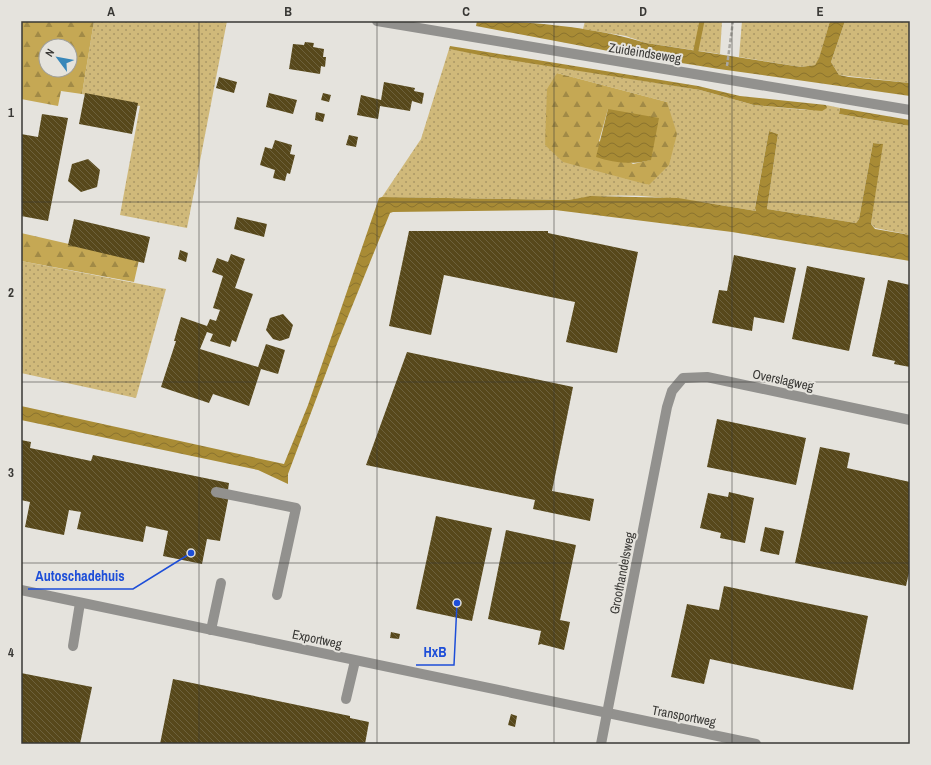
<svg xmlns="http://www.w3.org/2000/svg" width="931" height="765" viewBox="0 0 931 765" font-family="'Archivo Narrow',sans-serif">
<defs>
<pattern id="grass-dots" width="8" height="8" patternUnits="userSpaceOnUse"><rect width="8" height="8" fill="#d0b97a"/><path d="M2 2h.1M6 6h.1" fill="none" stroke="#aa9765" stroke-width="1.8" stroke-linecap="round"/></pattern>
<pattern id="forest-firs" width="22" height="20" patternUnits="userSpaceOnUse"><rect width="22" height="20" fill="#c5a854"/><path d="M5 1l3.5 6h-7zM16 11l3.5 6h-7z" fill="#a18a46"/></pattern>
<pattern id="water-waves" width="16" height="10" patternUnits="userSpaceOnUse"><rect width="16" height="10" fill="#a88b35"/><path d="M0 5q4-4 8 0t8 0" fill="none" stroke="#8a732e"/></pattern>
<pattern id="building-back-hatch" width="6" height="6" patternUnits="userSpaceOnUse"><rect width="6" height="6" fill="#57481b"/><path d="M-1 5l2 2M0 0l6 6M5-1l2 2" fill="none" stroke="#6d613c"/></pattern>
</defs>
<rect width="100%" height="100%" fill="#e5e3dd"/>
<g fill="url(#grass-dots)" fill-rule="evenodd">
<polygon points="94,21 227,21 187,228 120,215 140,106 82,94"/>
<polygon points="585,21 722,21 720,54 646,43 626,36 583,29"/>
<polygon points="742,21 830,21 819,59 815,65 801,67 739,57"/>
<polygon points="845,21 910,21 910,83 839,75 831,62"/>
<path d="M449,49L700,90L754,105L805,110L827,106L826,105L840,108L839,114L910,126V235L875,228L871,224L882,144L873,143L859,219L856,223L767,209L778,134L769,131L755,207L756,211C695,201 630,189 568,200L382,197L421,139ZM557,73L667,102L649,185L545,145Z"/>
<polygon points="21,261 166,289 136,398 21,373"/>
</g>
<g fill="url(#forest-firs)" fill-rule="evenodd">
<path d="M21,21H94L82,94L61,91L58,106L21,99ZM46,46H70V70H46Z"/>
<path d="M557,73L667,102L677,134L669,165L649,185L563,162L545,145L547,89ZM608,109L650,160L633,164L599,141Z"/>
<polygon points="21,233 139,260 134,282 21,261"/>
</g>
<g fill="url(#water-waves)">
<path d="M477,21C530,21 596,27 646,43L801,67L815,65L819,58L830,21H845L831,62L839,75L849,77L910,83V96L719,69L619,53L476,26Z"/>
<polygon points="450,46 698,86 740,96 826,105 827,108 822,111 754,105 700,90 485,56 449,49"/>
<polygon points="840,108 910,120 910,126 839,114"/>
<path d="M608,109L659,118L651,160C632,165 614,163 596,157Z"/>
<polygon points="769,131 778,134 767,209 856,223 859,219 873,143 883,144 871,224 875,229 910,235 910,261 732,232 555,210 393,212 390,213 338,341 288,474 288,484 258,470 21,420 21,406 284,464 308,405 379,198 382,197 568,200 591,196 678,198 756,211 755,208"/>
</g>
<g fill="none" stroke-linecap="round" stroke-linejoin="round">
<polyline stroke="#a88b35" stroke-width="5" points="696,50 702,21"/>
</g>
<g fill="url(#building-back-hatch)">
<polygon points="305,42 314,43 313,47 324,49 323,57 326,57 325,67 321,66 320,74 289,69 293,44 304,45"/>
<polygon points="219,77 237,82 234,93 216,88"/>
<polygon points="384,82 415,88 414,91 424,93 422,104 412,101 410,111 380,106 378,119 357,115 361,95 381,100"/>
<polygon points="85,93 138,103 132,134 79,124"/>
<polygon points="269,93 297,100 293,114 266,107"/>
<polygon points="323,93 331,95 329,102 321,100"/>
<polygon points="316,112 325,114 323,122 315,120"/>
<polygon points="42,114 68,118 48,221 21,216 21,134 38,137"/>
<polygon points="349,135 358,137 356,147 346,145"/>
<polygon points="275,140 292,145 290,154 295,155 290,174 287,173 285,181 273,178 275,170 260,165 265,147 272,149"/>
<polygon points="88,159 100,170 97,187 81,192 68,181 72,164"/>
<polygon points="237,217 267,224 264,237 234,229"/>
<polygon points="74,219 150,237 144,263 68,245"/>
<polygon points="409,231 548,231 548,233 638,252 617,353 566,342 575,302 444,275 431,335 389,326"/>
<polygon points="180,250 188,253 186,262 178,259"/>
<polygon points="231,254 245,259 235,288 253,294 236,342 232,340 230,347 210,341 213,334 207,332 200,349 258,367 266,344 285,350 278,374 261,369 249,406 213,394 209,403 161,387 176,341 174,341 181,317 207,326 210,319 216,321 220,310 213,308 223,276 212,272 217,258 228,262"/>
<polygon points="734,255 796,268 784,323 754,317 752,331 712,323 719,290 727,291"/>
<polygon points="807,266 865,278 849,351 792,339"/>
<polygon points="888,280 910,285 910,367 894,364 895,361 872,356"/>
<polygon points="283,314 293,325 289,338 280,341 273,339 266,330 270,318"/>
<polygon points="407,352 573,387 552,491 594,499 590,521 533,509 535,500 366,465"/>
<polygon points="717,419 806,438 796,485 707,467"/>
<polygon points="21,440 31,442 30,448 91,461 93,455 229,483 228,490 230,490 220,541 207,539 202,564 163,556 168,531 146,526 143,542 77,529 81,512 69,510 64,535 25,527 30,502 21,500"/>
<polygon points="820,447 850,453 847,468 910,482 910,568 906,586 795,563"/>
<polygon points="729,492 754,498 745,543 720,538 721,533 700,528 708,493 728,497"/>
<polygon points="436,516 492,528 472,621 416,609"/>
<polygon points="765,527 784,531 779,555 760,551"/>
<polygon points="506,530 576,545 560,620 570,622 564,650 541,644 538,645 541,631 488,619"/>
<polygon points="724,586 868,616 853,690 710,659 704,684 671,677 687,604 719,610"/>
<polygon points="391,632 400,634 399,639 390,638"/>
<polygon points="21,673 92,687 80,744 21,744"/>
<polygon points="173,679 350,716 350,718 369,722 365,744 160,744"/>
<polygon points="511,714 517,716 515,727 508,725"/>
</g>
<g fill="none" stroke-linecap="round" stroke-linejoin="round">
<polyline stroke="#a9a7a2" stroke-width="2.5" stroke-dasharray="4 2" stroke-linecap="butt" points="727,66 733,21"/>
<g stroke="#92918e" stroke-width="10">
<polyline points="377,21 910,110"/>
<polyline points="216,492 296,508 277,595"/>
<polyline points="21,590 756,744"/>
<polyline points="211,630 221,583"/>
<polyline points="73,646 80,603"/>
<polyline points="346,699 355,661"/>
<polyline points="601,744 667,407 672,391 683,378 707,377 910,420"/>
</g>
</g>
<path fill="none" stroke="#393835" stroke-width="1" stroke-opacity="0.55" d="M199,21V744M377,21V744M554,21V744M732,21V744M21,202H910M21,382H910M21,563H910"/>
<g text-anchor="middle" dominant-baseline="central" stroke-width="4" stroke-linejoin="round" paint-order="stroke">
<g font-size="13" fill="#393835" stroke="#e5e3dd">
<text transform="translate(645 53) rotate(9)">Zuideindseweg</text>
<text transform="translate(783 380) rotate(12)">Overslagweg</text>
<text transform="translate(622 573) rotate(-79)">Groothandelsweg</text>
<text transform="translate(317 639) rotate(12)">Exportweg</text>
<text transform="translate(684 716) rotate(11)">Transportweg</text>
</g>
</g>
<path fill="none" stroke="#1d4ed8" stroke-width="1.5" d="M191 553L133 589H28M457 603L454 665H416"/>
<g fill="#1d4ed8" stroke="#e5e3dd" stroke-width="1.5">
<circle cx="191" cy="553" r="4"/>
<circle cx="457" cy="603" r="4"/>
</g>
<g font-size="14" text-anchor="middle" font-weight="bold" fill="#1d4ed8" stroke="#e5e3dd" stroke-width="4" stroke-linejoin="round" paint-order="stroke">
<text x="80" y="581">Autoschadehuis</text>
<text x="435" y="657">HxB</text>
</g>
<rect width="931" height="765" fill="none" stroke="#e5e3dd" stroke-width="44"/>
<g transform="translate(58 58) rotate(302)"><circle r="19" fill="#e5e3dd" stroke="#a09f9a"/>
<path d="M0-3L7 15L0 10L-7 15Z" fill="#3887b9"/>
<text y="-6" font-size="11" font-weight="bold" text-anchor="middle" fill="#393835">N</text>
</g>
<rect x="22" y="22" width="887" height="721" fill="none" stroke="#393835" stroke-width="1.5"/>
<g font-size="13" text-anchor="middle" font-weight="bold" fill="#393835">
<text x="111" y="16">A</text>
<text x="288" y="16">B</text>
<text x="466" y="16">C</text>
<text x="643" y="16">D</text>
<text x="820" y="16">E</text>
<text x="11" y="117">1</text>
<text x="11" y="297">2</text>
<text x="11" y="477">3</text>
<text x="11" y="657">4</text>
</g>
</svg>
